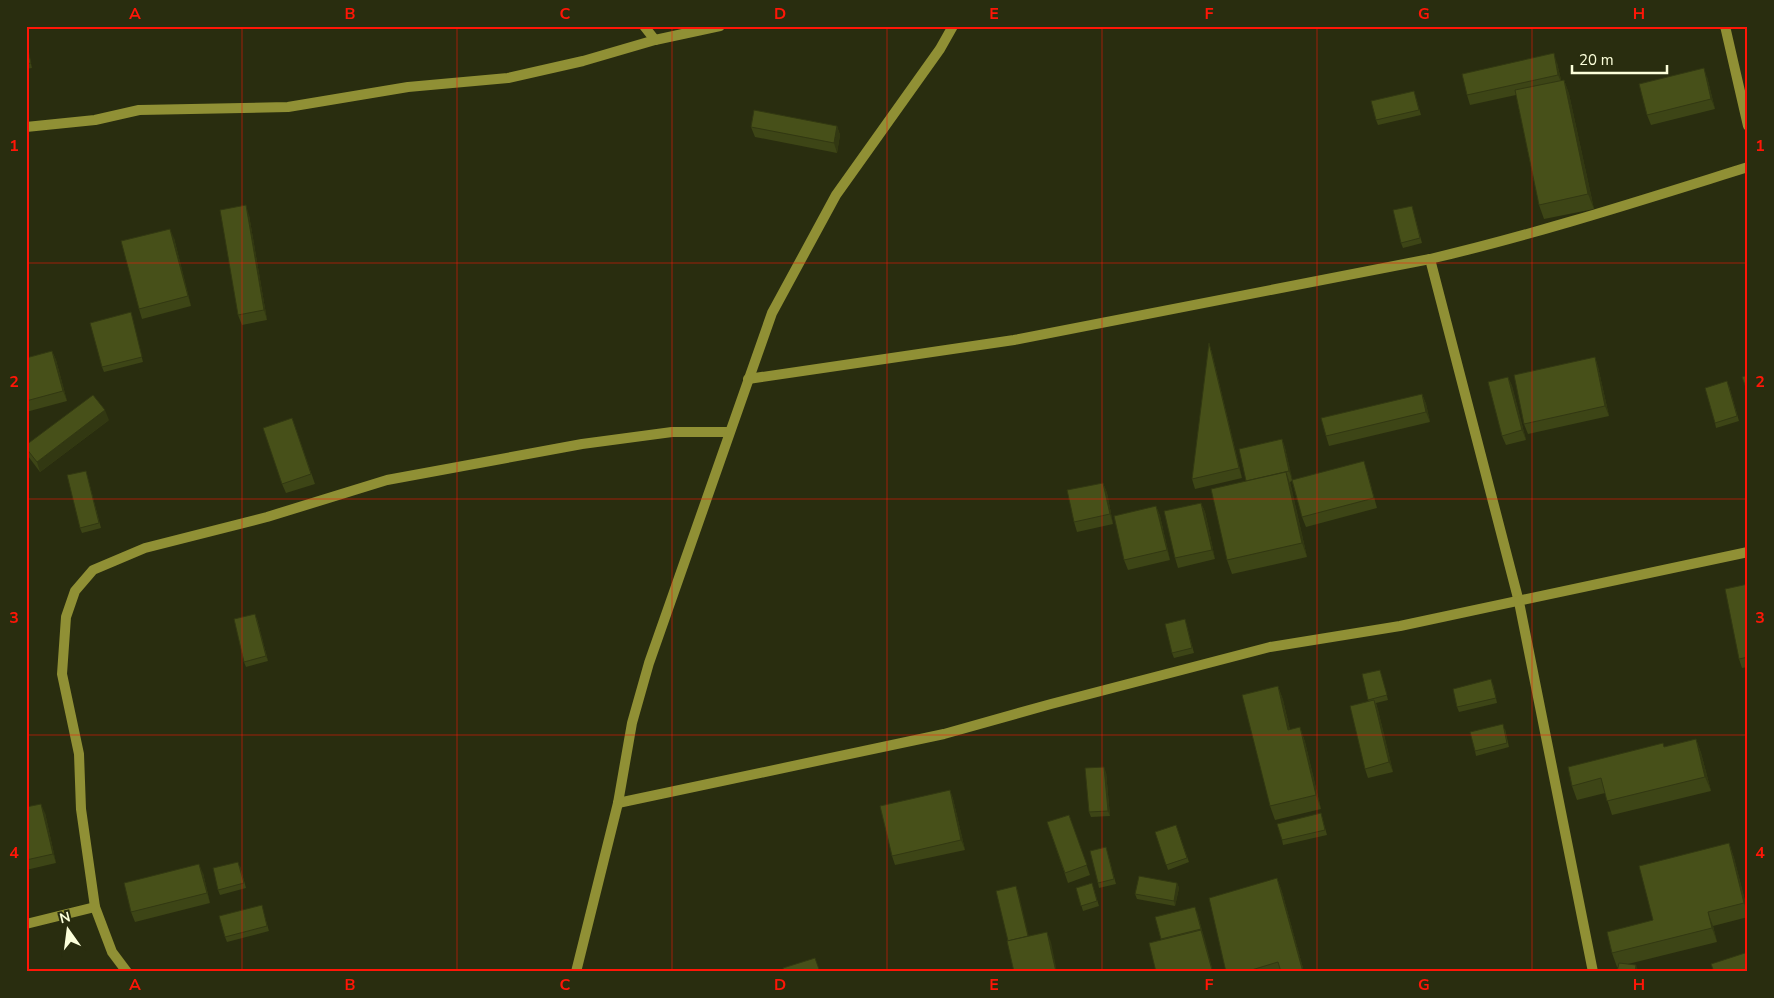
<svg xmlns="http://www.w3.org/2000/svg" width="1774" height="998" viewBox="0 0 1774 998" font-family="'Nunito Sans',sans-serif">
<rect width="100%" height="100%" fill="#292d0f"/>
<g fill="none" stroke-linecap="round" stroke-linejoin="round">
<g stroke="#909035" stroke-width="10">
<polyline points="644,26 655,40"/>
<polyline points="1725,26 1748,126"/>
<polyline points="26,127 95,120 139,110 288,107 408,87 508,78 583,61 655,40 720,26"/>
<polyline points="1430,259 1519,602 1593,972"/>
<path d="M748,379L1014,340L1430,259C1537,234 1642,200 1748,167"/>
<polyline points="618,803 944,734 1051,704 1270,647 1400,626 1748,552"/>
<polyline points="26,924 95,907"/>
<polyline points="127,972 112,952 95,907 81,809 79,754 62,674 66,617 75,591 93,570 145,548 267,517 387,480 582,444 672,432 729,432"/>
<polyline points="576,972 618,803 632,723 649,663 772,313 836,195 940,49 953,26"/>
</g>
</g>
<g fill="#3d4516">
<polygon points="26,41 32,68 26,69"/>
<polygon points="1557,63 1561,80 1564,80 1569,94 1594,209 1544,219 1539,205 1516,95 1470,105 1467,95"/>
<polygon points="1707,77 1715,109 1651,125 1647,115"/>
<polygon points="1414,91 1421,115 1378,125 1376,120"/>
<polygon points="837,126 840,135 837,153 755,137 751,127"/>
<polygon points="1412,206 1422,243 1403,248 1401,243"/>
<polygon points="249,215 267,320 242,325 238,315"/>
<polygon points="174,238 191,306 142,319 139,309"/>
<polygon points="132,317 143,362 104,372 102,367"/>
<polygon points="1209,343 1212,353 1242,478 1195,489 1192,479"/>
<polygon points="52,351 56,360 67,401 26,412 26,358"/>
<polygon points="1595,357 1598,367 1609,416 1528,434 1524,424"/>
<polygon points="1508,377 1512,386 1526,440 1506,445 1502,436"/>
<polygon points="1729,386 1739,421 1716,428 1715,423"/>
<polygon points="1422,394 1426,404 1430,422 1329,446 1326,436"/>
<polygon points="292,418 315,484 286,493 282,484"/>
<polygon points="109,420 40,472 28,456 26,450 26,445"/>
<polygon points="1282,439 1285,448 1292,480 1367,471 1377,508 1306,527 1302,517 1292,481 1290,482 1307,557 1232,574 1227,560 1246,481"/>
<polygon points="86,471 101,528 82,533 80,528"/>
<polygon points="1103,483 1107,493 1113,524 1077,532 1074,522"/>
<polygon points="1201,503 1205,512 1215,559 1178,568 1175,558"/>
<polygon points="1156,506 1160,516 1170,560 1128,570 1124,560"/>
<polygon points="1748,584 1748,667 1742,668 1739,659"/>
<polygon points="257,619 268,661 246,667 244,662"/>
<polygon points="1185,619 1194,653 1174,658 1172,653"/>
<polygon points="1380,670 1388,700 1376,703 1378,710 1393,772 1368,778 1365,769 1369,701 1368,700"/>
<polygon points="1493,684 1497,703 1459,712 1457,707"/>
<polygon points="1278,686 1283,700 1290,730 1300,727 1305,742 1321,809 1275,820 1270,806"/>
<polygon points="1505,729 1509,747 1476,756 1475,751"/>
<polygon points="1696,739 1701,753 1711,791 1612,815 1605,793 1577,800 1572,786 1664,747"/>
<polygon points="1106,772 1110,816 1091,817 1089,812"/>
<polygon points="950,790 953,799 965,850 895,865 892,856"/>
<polygon points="26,807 45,813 56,863 26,870"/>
<polygon points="1321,813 1327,835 1283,845 1282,840"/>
<polygon points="1069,815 1090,875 1068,883 1047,822"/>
<polygon points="1176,825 1189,862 1168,870 1155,832"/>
<polygon points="1729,843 1734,858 1748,912 1748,917 1713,926 1717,942 1628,964 1638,970 1617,967 1612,953 1653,920"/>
<polygon points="1106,847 1116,884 1099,888 1098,883"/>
<polygon points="240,866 246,888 220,895 218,890"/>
<polygon points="203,873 210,903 135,922 131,912"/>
<polygon points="1277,878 1282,892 1304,972 1226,972"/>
<polygon points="1092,883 1099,906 1083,911 1076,888"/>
<polygon points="1177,883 1179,888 1175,906 1137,899 1135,894"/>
<polygon points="263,910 269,931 227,942 225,937"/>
<polygon points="1197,912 1213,972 1156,972 1161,940 1155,917"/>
</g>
<g fill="#323812">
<polygon points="26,41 28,46 32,68 31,63"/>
<polygon points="1554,53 1557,63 1562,84 1558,75"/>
<polygon points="1704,68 1707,77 1715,109 1711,99"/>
<polygon points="1564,80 1569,94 1594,209 1588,194"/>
<polygon points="837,126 840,135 837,153 834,143"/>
<polygon points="246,205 249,215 267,320 264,310"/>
<polygon points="170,229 174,238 191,306 188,296"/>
<polygon points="1209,343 1212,353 1242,478 1239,468"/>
<polygon points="52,351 56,360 67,401 63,391"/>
<polygon points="1595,357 1598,367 1609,416 1605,406"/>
<polygon points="1508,377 1512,386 1526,440 1522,430"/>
<polygon points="1422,394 1426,404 1430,422 1426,412"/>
<polygon points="105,410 109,420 40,472 37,462"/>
<polygon points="1282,439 1285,448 1293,481 1289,471"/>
<polygon points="1286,472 1291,486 1307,557 1302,543"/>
<polygon points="1103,483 1107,493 1113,524 1110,514"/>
<polygon points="1201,503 1205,512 1215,559 1212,550"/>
<polygon points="1156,506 1160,516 1170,560 1167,550"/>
<polygon points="255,614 257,619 268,661 266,656"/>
<polygon points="1278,686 1283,700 1293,744 1288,730"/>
<polygon points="1374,700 1378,710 1393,772 1389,762"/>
<polygon points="1300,727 1305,742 1321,809 1316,795"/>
<polygon points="1696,739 1701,753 1711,791 1705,777"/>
<polygon points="1104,767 1106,772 1110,816 1108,811"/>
<polygon points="950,790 953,799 965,850 961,840"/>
<polygon points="41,804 45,813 56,863 53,854"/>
<polygon points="1729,843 1734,858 1748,913 1744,903"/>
<polygon points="199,864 203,873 210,903 207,893"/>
<polygon points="1277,878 1282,892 1304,972 1303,972"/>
<polygon points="1177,883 1179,888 1175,906 1174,901"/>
<polygon points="1016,886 1018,891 1030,941 1028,936"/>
<polygon points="1195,907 1205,940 1213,972 1212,972 1212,970"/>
<polygon points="1708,912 1713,926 1717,942 1712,928"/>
<polygon points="1047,932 1051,942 1057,972 1056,972"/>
<polygon points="1636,965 1638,970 1638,972 1635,972"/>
</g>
<g fill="#475019" stroke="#323812">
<polygon points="26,42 31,63 26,64"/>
<polygon points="1554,53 1558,75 1467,95 1462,74"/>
<polygon points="1704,68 1711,99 1647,115 1639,84"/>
<polygon points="1564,80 1588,194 1539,205 1515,90"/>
<polygon points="1414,91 1419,110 1376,120 1371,101"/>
<polygon points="754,110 837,126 834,143 751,127"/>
<polygon points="246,205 264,310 238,315 220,210"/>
<polygon points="1412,206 1420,238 1401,243 1393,210"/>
<polygon points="170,229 188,296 139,309 121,241"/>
<polygon points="131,312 142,357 102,367 90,323"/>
<polygon points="1209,343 1239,468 1192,479"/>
<polygon points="52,351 63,391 26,401 26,358"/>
<polygon points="1595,357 1605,406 1524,424 1514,375"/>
<polygon points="1748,375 1748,393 1742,377"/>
<polygon points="1508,377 1522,430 1502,436 1488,382"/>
<polygon points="1727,381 1737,416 1715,423 1705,388"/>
<polygon points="1422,394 1426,412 1326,436 1321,418"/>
<polygon points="93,395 105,410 37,462 26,448 26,445"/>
<polygon points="292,418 311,474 282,484 263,428"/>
<polygon points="1282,439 1289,471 1246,481 1239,449"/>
<polygon points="1364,461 1374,498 1302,517 1292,480"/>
<polygon points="86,471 99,523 80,528 67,475"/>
<polygon points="1286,472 1302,543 1227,560 1211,489"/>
<polygon points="1103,483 1110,514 1074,522 1067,490"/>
<polygon points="1201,503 1212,550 1175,558 1164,511"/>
<polygon points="1156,506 1167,550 1124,560 1114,516"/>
<polygon points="1748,584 1748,657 1739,659 1725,589"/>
<polygon points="255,614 266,656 244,662 234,619"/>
<polygon points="1185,619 1192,648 1172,653 1165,624"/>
<polygon points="1380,670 1387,695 1368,700 1362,674"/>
<polygon points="1491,679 1496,698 1457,707 1453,689"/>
<polygon points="1278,686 1288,730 1300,727 1316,795 1270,806 1242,695"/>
<polygon points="1374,700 1389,762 1365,769 1350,706"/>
<polygon points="1503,724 1507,743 1475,751 1470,732"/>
<polygon points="1696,739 1705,777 1607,801 1601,778 1572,786 1568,767 1663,743 1664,747"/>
<polygon points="1104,767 1108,811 1089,812 1085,768"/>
<polygon points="950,790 961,840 892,856 880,806"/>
<polygon points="41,804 53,854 26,860 26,807"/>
<polygon points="1321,813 1325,830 1282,840 1277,824"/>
<polygon points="1069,815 1087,865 1065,873 1047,822"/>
<polygon points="1176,825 1187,858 1166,865 1155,832"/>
<polygon points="1729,843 1744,903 1708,912 1712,928 1612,953 1607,932 1653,920 1639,866"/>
<polygon points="1106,847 1114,879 1098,883 1090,851"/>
<polygon points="238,862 244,883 218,890 213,868"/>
<polygon points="199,864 207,893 131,912 124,883"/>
<polygon points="1139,876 1177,883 1174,901 1135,894"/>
<polygon points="1277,878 1303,972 1281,972 1278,962 1245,972 1226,972 1209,898"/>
<polygon points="1092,883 1097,901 1081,906 1076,888"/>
<polygon points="1016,886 1028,936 1008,941 996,891"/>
<polygon points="262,905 267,926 225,937 219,916"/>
<polygon points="1195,907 1201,929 1161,939 1155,917"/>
<polygon points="1201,930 1212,970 1205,972 1156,972 1149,943"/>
<polygon points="1047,932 1056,972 1014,972 1007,941"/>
<polygon points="1748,952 1748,972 1714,972 1711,964"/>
<polygon points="815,958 820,972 784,972 783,968"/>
<polygon points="1619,963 1636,965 1635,972 1617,972"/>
</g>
<path fill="none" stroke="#ff1607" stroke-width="1" stroke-opacity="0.55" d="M242,26V972M457,26V972M672,26V972M887,26V972M1102,26V972M1317,26V972M1532,26V972M26,263H1748M26,499H1748M26,735H1748"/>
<rect width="1774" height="998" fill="none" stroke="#292d0f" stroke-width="55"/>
<g transform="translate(68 930) rotate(346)" stroke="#292d0f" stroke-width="4" paint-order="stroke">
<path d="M0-4L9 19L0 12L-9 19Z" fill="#fcffdb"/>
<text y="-8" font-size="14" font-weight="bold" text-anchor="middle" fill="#fcffdb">N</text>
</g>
<path d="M1572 65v8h95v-8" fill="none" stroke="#fcffdb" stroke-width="2.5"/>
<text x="1579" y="65" font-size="15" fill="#fcffdb" stroke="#292d0f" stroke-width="4" paint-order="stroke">20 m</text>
<rect x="28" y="28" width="1718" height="942" fill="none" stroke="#ff1607" stroke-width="2"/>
<g font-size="16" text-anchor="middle" font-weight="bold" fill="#ff1607">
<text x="135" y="19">A</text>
<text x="350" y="19">B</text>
<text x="565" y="19">C</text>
<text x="780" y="19">D</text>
<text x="994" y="19">E</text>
<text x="1209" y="19">F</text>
<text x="1424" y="19">G</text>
<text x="1639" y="19">H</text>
<text x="14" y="151">1</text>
<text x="1760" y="151">1</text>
<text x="14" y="387">2</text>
<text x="1760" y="387">2</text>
<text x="14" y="623">3</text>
<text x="1760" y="623">3</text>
<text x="14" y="858">4</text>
<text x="1760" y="858">4</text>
<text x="135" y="990">A</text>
<text x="350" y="990">B</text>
<text x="565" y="990">C</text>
<text x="780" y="990">D</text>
<text x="994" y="990">E</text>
<text x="1209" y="990">F</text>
<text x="1424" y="990">G</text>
<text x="1639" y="990">H</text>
</g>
</svg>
